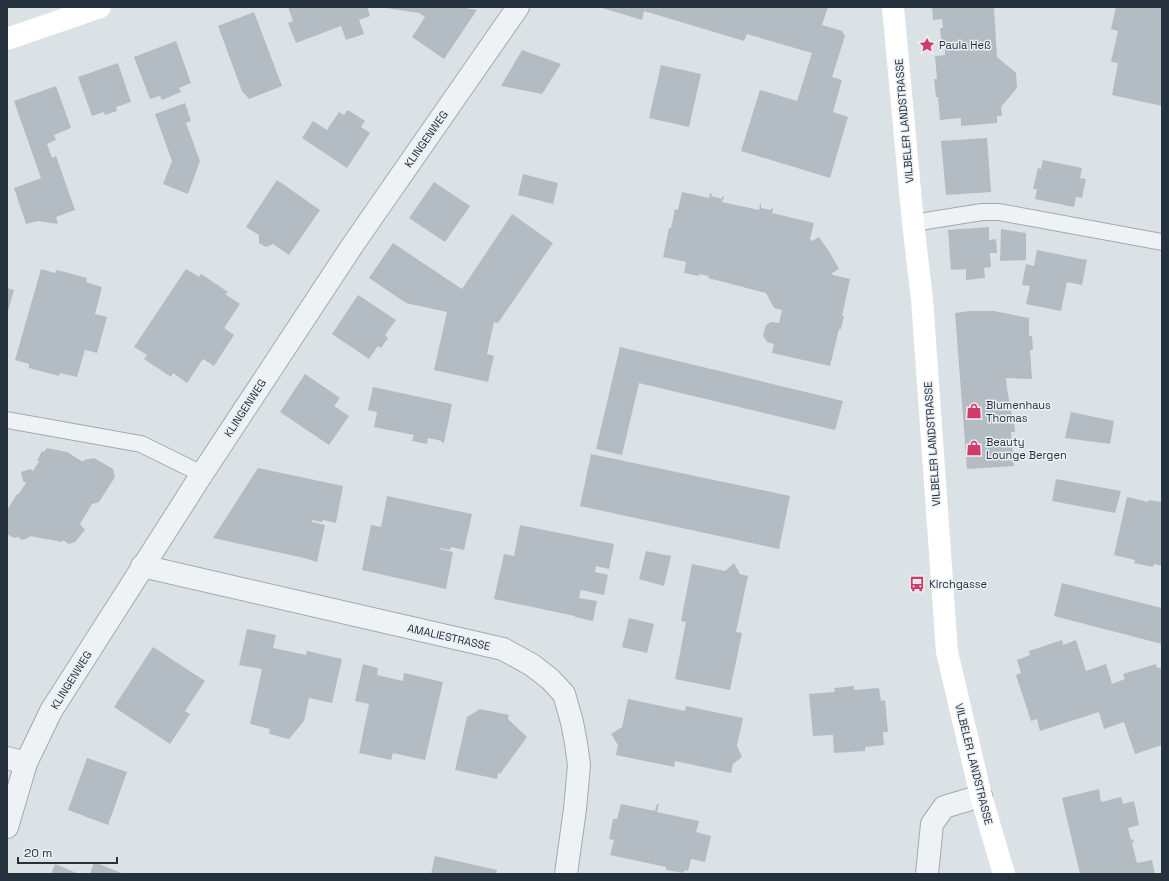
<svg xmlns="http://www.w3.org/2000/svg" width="1169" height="881" viewBox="0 0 1169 881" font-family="'Space Grotesk',sans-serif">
<rect width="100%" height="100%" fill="#dbe2e6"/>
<g fill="#b3bcc3">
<polygon points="288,7 367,7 370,16 359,20 364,34 346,40 341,26 296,43 288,23 293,21"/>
<polygon points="386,7 460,7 477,10 444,59 412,37 425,17 419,13 386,8"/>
<polygon points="599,7 828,7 822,25 842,31 845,36 832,77 842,80 833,112 848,117 830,178 741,151 760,90 797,101 812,53 747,34 744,41 644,11 642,20"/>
<polygon points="932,7 996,7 994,9 997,57 1016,73 1017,88 1001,107 1002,116 997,116 997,123 961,126 961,118 940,120 938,97 936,97 934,79 937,79 935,56 945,55 945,46 942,46 940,28 943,28 942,19 933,20"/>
<polygon points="1116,7 1162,7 1162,106 1112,95 1118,63 1111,62 1118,31 1111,29"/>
<polygon points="254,12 282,86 249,99 242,91 218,26"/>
<polygon points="176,41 191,83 179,88 181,92 162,100 160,96 150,99 134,57"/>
<polygon points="522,50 561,64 542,94 501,86"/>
<polygon points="118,63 131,102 116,107 117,111 105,115 104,112 92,116 78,77"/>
<polygon points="661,65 701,74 689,127 649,118"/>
<polygon points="56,86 71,128 54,135 56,140 47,144 52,158 56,156 75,210 56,217 58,224 38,221 26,224 14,188 41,178 14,101"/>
<polygon points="185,103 191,121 186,123 200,161 188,194 163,184 172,161 155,114"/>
<polygon points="348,110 365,121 361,127 370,133 347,168 302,138 313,121 327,130 339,112 344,115"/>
<polygon points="987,138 991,192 946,195 941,141"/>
<polygon points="1043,160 1082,168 1080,178 1086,179 1082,198 1076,197 1074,207 1035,199 1037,189 1033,189 1038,168 1041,169"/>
<polygon points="523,174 558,183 553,204 518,195"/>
<polygon points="277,180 320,210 289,255 273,244 266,247 259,243 259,235 246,227"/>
<polygon points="434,182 470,206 445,242 409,218"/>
<polygon points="682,192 709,198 710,193 712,194 711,196 722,199 722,196 724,197 722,202 759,210 760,204 761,204 761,208 771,210 772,207 773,208 772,213 814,223 810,239 812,241 819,237 830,253 839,269 832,273 833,275 850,279 842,316 844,316 841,329 839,329 830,366 772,353 774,344 767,342 763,336 766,325 771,322 779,323 782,310 774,308 766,293 708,278 709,276 699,274 699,276 684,273 686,262 663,257 669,228 671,228 675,209 678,210"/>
<polygon points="512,214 553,243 498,323 494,322 487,354 494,356 488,382 434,370 447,312 406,303 369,278 393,243 462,289"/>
<polygon points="989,227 989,240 996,239 997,253 990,253 991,267 984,268 985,278 966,280 966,269 951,270 948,230"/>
<polygon points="1001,229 1026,233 1026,260 1000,261"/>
<polygon points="1037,250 1087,260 1082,285 1067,282 1061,311 1026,304 1030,286 1022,285 1026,264 1034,266"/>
<polygon points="41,269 55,273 57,270 87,278 86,282 102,287 95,314 107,317 97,353 85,350 77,377 60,373 59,376 29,368 29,364 15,360"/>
<polygon points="186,269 199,277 201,274 228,292 225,294 240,304 224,328 234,335 214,366 203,359 187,383 173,373 171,377 144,359 147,355 134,347"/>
<polygon points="7,288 14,290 7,315"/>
<polygon points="358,295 396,320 385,335 388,338 381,348 378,346 369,359 332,334"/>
<polygon points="970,311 994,311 1029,318 1029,336 1032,336 1033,350 1030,350 1032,379 1006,378 1007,389 1012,416 1013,416 1014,419 1015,432 1011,432 1014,466 967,469 955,313"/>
<polygon points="620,347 843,401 835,430 639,383 622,455 596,449"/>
<polygon points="305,374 340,398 334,406 349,416 329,445 280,412"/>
<polygon points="373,387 452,404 444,443 441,442 442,441 428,438 427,444 412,441 414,435 374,427 377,412 368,410"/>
<polygon points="1071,412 1114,421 1110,444 1065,438"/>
<polygon points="47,448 67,452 83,462 84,460 94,458 113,469 115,477 99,502 92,504 80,524 85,530 75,542 69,544 63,540 62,542 30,536 28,538 22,540 18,537 14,538 7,534 7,510 17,494 18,495 26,483 23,481 21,472 30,469 33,471 39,461 37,461 42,451 44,452"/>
<polygon points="591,454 790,496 779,549 580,506"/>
<polygon points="258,468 343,486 336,523 323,520 322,522 312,520 312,522 325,525 317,562 304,558 213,538"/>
<polygon points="1056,479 1121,491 1115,513 1052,501"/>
<polygon points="387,496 472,514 464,550 451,547 450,550 441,548 440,549 453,552 446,589 362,570 371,525 381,527"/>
<polygon points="1127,497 1148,502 1149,500 1162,502 1162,566 1154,564 1153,567 1134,563 1135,560 1114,555"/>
<polygon points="520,525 614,544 609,569 596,566 595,572 608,575 604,595 581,590 579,598 597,601 593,621 575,617 575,616 494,599 504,554 514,556"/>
<polygon points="646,551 671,556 664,586 639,579"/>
<polygon points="734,563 740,574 748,576 736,632 742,633 730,690 675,679 686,622 681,621 692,564 725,571"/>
<polygon points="1062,583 1162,608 1162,644 1054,616"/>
<polygon points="629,618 654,624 647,653 622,647"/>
<polygon points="247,629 276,635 273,648 306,655 307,651 342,659 332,703 309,698 304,721 289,739 269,734 270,729 250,724 262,669 239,665"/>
<polygon points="1062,640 1063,645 1076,640 1086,671 1106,664 1112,684 1125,679 1123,674 1156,664 1157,668 1162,667 1162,745 1135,754 1124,722 1104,729 1099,712 1040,731 1037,719 1031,721 1016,675 1021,673 1017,660 1030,655 1029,651"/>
<polygon points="153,647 205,681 185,711 190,714 170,744 114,707"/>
<polygon points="363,664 378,668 377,675 403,681 404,673 443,682 425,760 393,753 391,760 359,753 369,704 355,701"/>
<polygon points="854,686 854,690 879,688 881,701 885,700 888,732 883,732 884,745 865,747 865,751 834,753 833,735 813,736 809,694 835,692 834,688"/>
<polygon points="628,699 685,711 686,706 743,718 737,746 742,757 733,764 731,773 675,761 674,767 616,755 618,745 611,734 622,727"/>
<polygon points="480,709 509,715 508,719 527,737 500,774 498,773 497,779 455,770 467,717"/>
<polygon points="87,758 127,772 108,825 68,810"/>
<polygon points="1099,789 1101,802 1121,797 1123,804 1134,801 1139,825 1128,828 1131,840 1133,839 1134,842 1132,843 1137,863 1152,860 1155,874 1080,874 1062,798"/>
<polygon points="621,804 655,811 657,804 659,804 657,812 699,821 696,832 711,836 705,862 691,859 688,871 684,870 684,873 666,870 666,867 610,855 614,840 609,839 613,819 617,819"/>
<polygon points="435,856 497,870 496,874 431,874"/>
<polygon points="94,862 124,874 90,874"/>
<polygon points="55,864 79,874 51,874"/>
</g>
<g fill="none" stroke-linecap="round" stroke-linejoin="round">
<defs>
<g id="service">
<polyline points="913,223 982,212 999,212 1162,242"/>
<polyline points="7,420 141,444 202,474"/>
</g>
<g id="minor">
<polyline points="142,566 503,649 532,665 550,679 564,694 572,722 576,743 579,765 575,809 566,874"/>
<polyline points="7,758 26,763"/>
<polyline points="7,827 26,763 51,711 202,474 352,246 518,7"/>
<polyline points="927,874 932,824 944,807 981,796"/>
</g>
</defs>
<use href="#service" stroke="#a1aab0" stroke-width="18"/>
<use href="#minor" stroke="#a1aab0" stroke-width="24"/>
<use href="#service" stroke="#eef2f5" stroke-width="16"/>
<use href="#minor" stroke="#eef2f5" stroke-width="22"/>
<g stroke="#fff" stroke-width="22">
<polyline points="893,7 913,223 922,299 947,652 981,796 1004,874"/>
<polyline points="7,39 100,7"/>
</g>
</g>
<defs>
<symbol id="sight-bare" viewBox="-9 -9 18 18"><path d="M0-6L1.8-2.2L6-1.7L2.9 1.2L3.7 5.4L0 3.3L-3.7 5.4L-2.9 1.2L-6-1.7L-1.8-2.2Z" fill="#d23a69" stroke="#ebf0f4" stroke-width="2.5" paint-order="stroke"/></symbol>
<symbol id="shop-bare" viewBox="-9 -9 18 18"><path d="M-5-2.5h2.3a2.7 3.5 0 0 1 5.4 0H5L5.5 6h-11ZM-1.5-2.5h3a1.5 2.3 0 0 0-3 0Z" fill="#d23a69" stroke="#ebf0f4" stroke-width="2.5" paint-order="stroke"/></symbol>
<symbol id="bus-bare" viewBox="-9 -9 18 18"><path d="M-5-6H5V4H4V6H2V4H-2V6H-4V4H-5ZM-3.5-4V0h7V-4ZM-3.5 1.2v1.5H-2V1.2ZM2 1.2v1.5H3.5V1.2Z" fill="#d23a69" stroke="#ebf0f4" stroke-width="2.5" paint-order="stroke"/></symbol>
</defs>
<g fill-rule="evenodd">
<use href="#sight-bare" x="916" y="34" width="22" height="22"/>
<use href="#shop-bare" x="963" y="400" width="22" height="22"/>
<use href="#shop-bare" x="963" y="437" width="22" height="22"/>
<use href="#bus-bare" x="906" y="573" width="22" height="22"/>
</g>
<g text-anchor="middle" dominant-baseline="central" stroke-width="3" stroke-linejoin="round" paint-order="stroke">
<g font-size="11" fill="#25323d" stroke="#ebf0f4" text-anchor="start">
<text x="939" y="45">Paula Heß</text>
<text x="986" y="405">Blumenhaus<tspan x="986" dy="13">Thomas</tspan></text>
<text x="986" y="442">Beauty<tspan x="986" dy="13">Lounge Bergen</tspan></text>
<text x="929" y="584">Kirchgasse</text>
</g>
<g font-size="11" fill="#25323d" stroke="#ebf0f4">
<text transform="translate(904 121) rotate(-95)">VILBELER LANDSTRASSE</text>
<text transform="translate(426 139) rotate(-55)">KLINGENWEG</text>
<text transform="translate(245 408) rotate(-57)">KLINGENWEG</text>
<text transform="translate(932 444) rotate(-94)">VILBELER LANDSTRASSE</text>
<text transform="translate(449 637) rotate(13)">AMALIESTRASSE</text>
<text transform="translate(71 680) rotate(-58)">KLINGENWEG</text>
<text transform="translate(974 764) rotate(76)">VILBELER LANDSTRASSE</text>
</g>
</g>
<rect width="1169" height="881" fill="none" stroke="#25323d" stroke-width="16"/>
<path d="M18 857v6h99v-6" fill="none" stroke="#25323d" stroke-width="2"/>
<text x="24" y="857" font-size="12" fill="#25323d" stroke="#ebf0f4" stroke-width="3" paint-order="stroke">20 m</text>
</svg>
